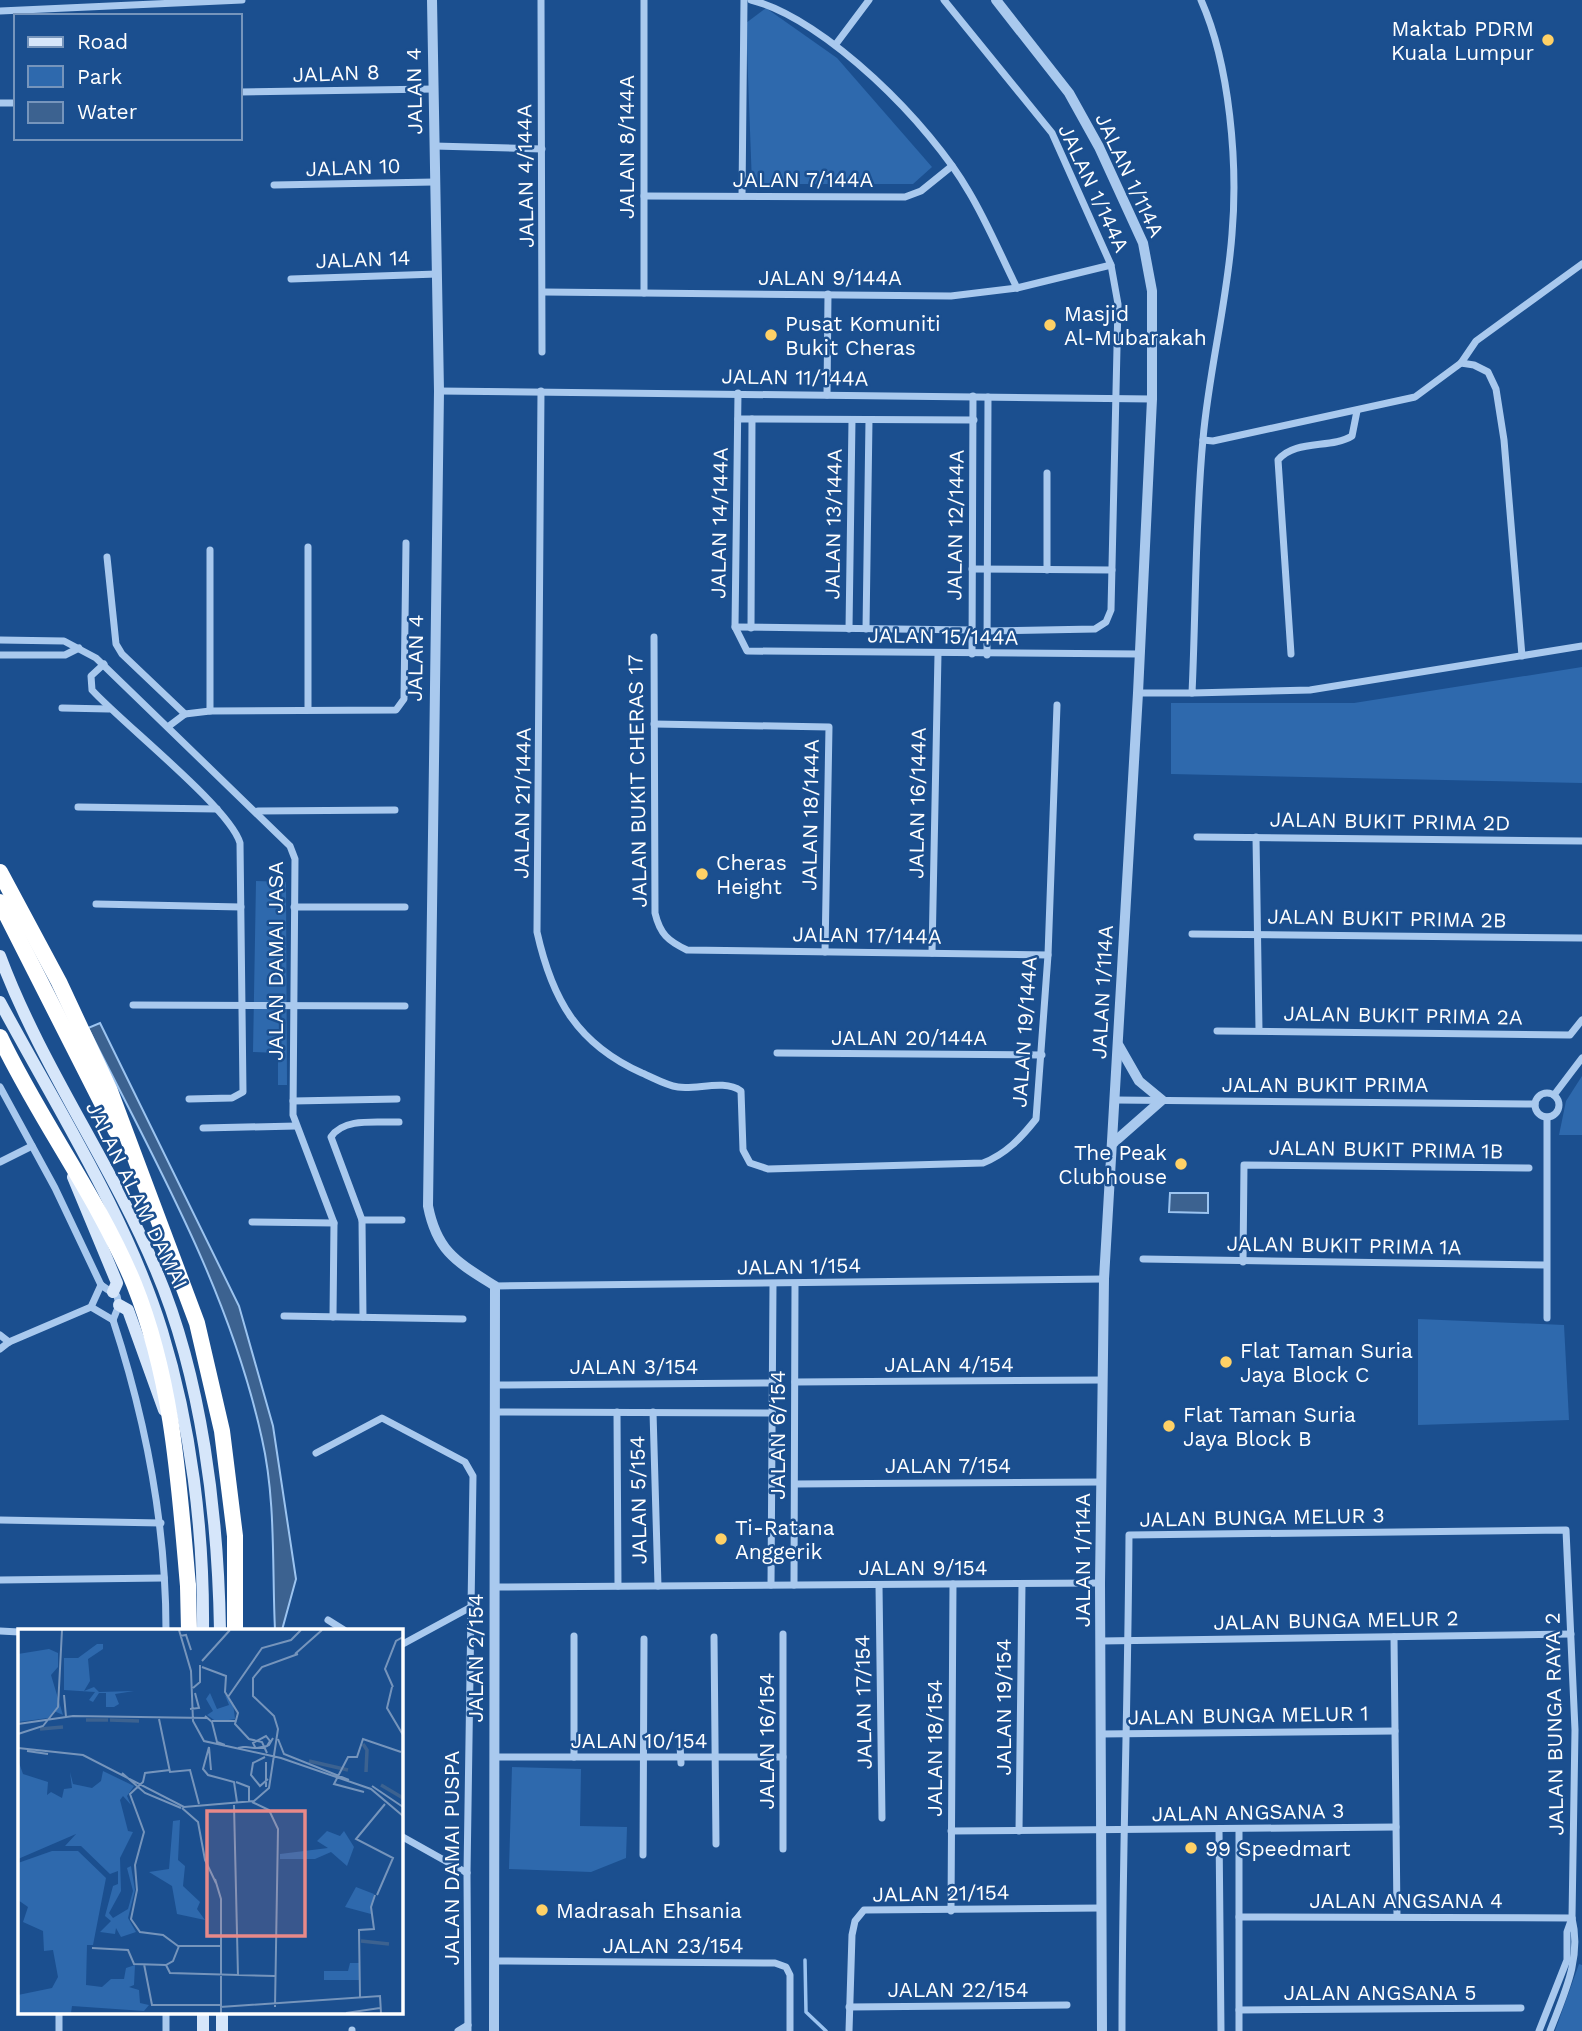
<svg xmlns="http://www.w3.org/2000/svg" width="1582" height="2031" viewBox="0 0 1582 2031" font-family="'Work Sans',sans-serif">
<rect width="100%" height="100%" fill="#1b4f8f"/>
<g fill="#2e69ad">
<polygon points="766,8 837,58 932,167 913,184 752,184 746,23"/>
<polygon points="1582,667 1582,783 1171,774 1171,703 1354,703"/>
<polygon points="256,881 286,882 287,1085 278,1085 278,1053 253,1052"/>
<polygon points="1582,1076 1582,1135 1559,1135 1566,1101"/>
<polygon points="1418,1319 1564,1325 1569,1420 1418,1425"/>
<polygon points="512,1767 581,1769 580,1826 627,1827 626,1858 591,1872 509,1869"/>
<polygon points="1579,1964 1582,1965 1582,2031 1555,2031"/>
</g>
<g fill="#3c6290" stroke="#9cc4f0" stroke-width="2">
<path d="M100,1023L239,1306L273,1426L296,1579L282,1630H275C272,1568 276,1500 262,1439C230,1292 155,1161 88,1028Z"/>
<polygon points="1170,1193 1208,1193 1208,1213 1169,1212"/>
</g>
<g fill="none" stroke-linecap="round" stroke-linejoin="round">
<polyline stroke="#9cc4f0" stroke-width="3.5" points="805,1960 806,2012 826,2031"/>
<g stroke="#a9c9ee" stroke-width="7">
<polyline points="541,0 542,352"/>
<path d="M751,0C826,19 931,125 969,192C987,222 1001,256 1017,288"/>
<polyline points="944,0 1052,133 1111,265 1118,304 1111,610 1106,622 1095,629 988,631"/>
<path d="M1201,0C1230,65 1238,164 1232,234C1227,303 1209,370 1203,439C1195,523 1196,608 1192,693L1310,690L1582,646"/>
<polyline points="0,11 242,0"/>
<polyline points="836,44 869,0"/>
<polyline points="240,92 434,89"/>
<polyline points="0,103 16,103"/>
<polyline points="434,146 542,149"/>
<polyline points="274,185 434,182"/>
<polyline points="644,196 905,197 921,191 952,166"/>
<polyline points="742,196 744,0"/>
<polyline points="291,279 437,274"/>
<polyline points="544,292 951,296 1017,288 1111,265"/>
<polyline points="644,293 644,0"/>
<polyline points="1461,363 1476,341 1582,264"/>
<polyline points="439,391 1152,399"/>
<path d="M541,391L537,932C552,999 577,1044 642,1073C654,1078 665,1085 678,1087C697,1090 724,1079 741,1091L743,1150L750,1163L768,1169L983,1163C1006,1154 1021,1138 1036,1119L1048,955L1057,705"/>
<polyline points="738,393 735,627 747,651 1139,654"/>
<polyline points="827,395 828,294"/>
<polyline points="738,419 974,420"/>
<polyline points="1203,440 1213,441 1415,397 1461,363 1474,365 1488,372 1496,389 1504,440 1522,656"/>
<polyline points="1047,473 1047,570"/>
<polyline points="308,547 308,710"/>
<polyline points="107,557 116,644 122,654 185,714"/>
<polyline points="972,569 1112,570"/>
<polyline points="735,627 972,630"/>
<polyline points="751,628 752,419"/>
<polyline points="849,629 852,420"/>
<polyline points="866,629 869,420"/>
<path d="M654,637L655,913C660,934 668,941 687,950L1048,955"/>
<polyline points="0,640 64,641 96,658 290,846 295,859 293,1115 334,1223 333,1317"/>
<polyline points="972,654 973,396"/>
<path d="M1291,654L1278,460C1295,439 1331,449 1352,436L1357,411"/>
<polyline points="0,655 65,655 79,648"/>
<polyline points="987,655 988,397"/>
<path d="M104,664L91,676L92,690C123,724 230,808 240,843L243,1092L232,1098L189,1099"/>
<polyline points="1138,693 1192,693"/>
<polyline points="62,708 109,709"/>
<polyline points="210,711 210,550"/>
<polyline points="654,724 829,727 825,952"/>
<polyline points="169,726 185,714 210,711 396,710 404,699 406,543"/>
<polyline points="78,807 217,809"/>
<polyline points="258,811 395,810"/>
<polyline points="1197,837 1582,841"/>
<polyline points="1256,837 1259,1030"/>
<polyline points="96,904 241,907"/>
<polyline points="294,907 405,907"/>
<polyline points="1192,934 1582,938"/>
<polyline points="932,953 938,654"/>
<polyline points="133,1005 405,1006"/>
<polyline points="1217,1031 1570,1035 1582,1020"/>
<polyline points="777,1053 1042,1055"/>
<polyline points="0,1087 55,1188 101,1285"/>
<circle cx="1547" cy="1105" r="12"/>
<polyline points="1554,1095 1582,1058"/>
<polyline points="1115,1100 1535,1104"/>
<polyline points="293,1101 397,1099"/>
<polyline points="203,1128 296,1126"/>
<polyline points="0,1162 32,1146"/>
<polyline points="362,1220 402,1220"/>
<polyline points="252,1222 334,1223"/>
<polyline points="1143,1259 1545,1265"/>
<polyline points="1243,1262 1244,1165 1529,1168"/>
<polyline points="101,1285 117,1296 119,1305 113,1320"/>
<polyline points="495,1286 1104,1279"/>
<polyline points="91,1307 113,1320"/>
<polyline points="284,1316 463,1319"/>
<path d="M363,1317L362,1220L331,1137C344,1117 378,1123 399,1122"/>
<polyline points="1547,1318 1547,1117"/>
<path d="M113,1320C146,1421 166,1524 166,1630"/>
<polyline points="0,1335 9,1342"/>
<polyline points="0,1349 9,1342 91,1307 101,1285"/>
<polyline points="795,1382 1103,1380"/>
<polyline points="495,1385 772,1383"/>
<polyline points="495,1412 772,1413"/>
<polyline points="617,1412 618,1586"/>
<polyline points="653,1412 658,1586"/>
<polyline points="316,1453 382,1418 465,1462 473,1476 467,1873 468,2031"/>
<polyline points="795,1484 1102,1482"/>
<polyline points="0,1520 161,1523"/>
<polyline points="0,1580 164,1578"/>
<polyline points="771,1585 773,1284"/>
<polyline points="794,1585 795,1284"/>
<polyline points="879,1585 882,1818"/>
<polyline points="495,1587 1100,1583"/>
<polyline points="328,1620 344,1630"/>
<polyline points="0,1631 19,1632"/>
<polyline points="714,1637 716,1844"/>
<polyline points="1394,1637 1397,1916"/>
<polyline points="1101,1641 1571,1634"/>
<polyline points="401,1645 471,1607"/>
<polyline points="1101,1734 1395,1731"/>
<polyline points="680,1745 681,1763"/>
<polyline points="494,1757 783,1757"/>
<polyline points="574,1757 574,1636"/>
<polyline points="1219,1829 1221,2031"/>
<polyline points="1239,1829 1239,2031"/>
<polyline points="951,1831 1396,1827"/>
<polyline points="1019,1831 1022,1584"/>
<polyline points="401,1836 467,1873"/>
<polyline points="783,1849 783,1634"/>
<polyline points="643,1855 644,1639"/>
<polyline points="951,1911 953,1584"/>
<polyline points="1239,1917 1572,1918"/>
<polyline points="494,1961 775,1963 786,1967 790,1975 790,2031"/>
<polyline points="849,2007 1067,2005"/>
<polyline points="1239,2010 1521,2008"/>
<polyline points="59,2012 59,2031"/>
<polyline points="166,2012 166,2031"/>
<polyline points="352,2030 352,2031"/>
<polyline points="458,2031 468,2025"/>
<polyline points="849,2031 852,1935 855,1921 864,1910 1101,1908"/>
<path d="M1122,2031C1122,1866 1128,1701 1129,1535L1566,1530L1575,1730L1572,1918L1567,1932V1960L1539,2031"/>
<path d="M1550,2031C1564,1994 1582,1958 1572,1918"/>
</g>
<g stroke="#a9c9ee" stroke-width="10">
<path d="M432,0L439,391L428,1206C437,1252 457,1262 495,1286L494,2031"/>
<polyline points="996,0 1069,93 1099,147 1143,243 1152,291 1152,399 1138,693 1104,1279 1100,1583 1102,2031"/>
<polyline points="1112,1144 1162,1100 1139,1081 1119,1046"/>
</g>
<g stroke="#d6e6fa" stroke-width="12">
<path d="M0,956C41,1066 111,1163 156,1270C202,1378 218,1514 220,1630"/>
<path d="M0,1002C57,1108 126,1215 162,1331C191,1426 204,1531 203,1630"/>
<polyline points="73,1177 117,1283 113,1292"/>
<polyline points="119,1305 128,1310 164,1410"/>
<polyline points="203,2031 203,2012"/>
<polyline points="222,2031 222,2012"/>
</g>
<g stroke="#fff" stroke-width="16">
<polyline points="0,872 59,982 110,1091 197,1323 222,1431 235,1536 235,1630"/>
<polyline points="0,902 116,1131"/>
<polyline points="188,1586 189,1630"/>
</g>
<path stroke="#fff" stroke-width="16" d="M0,1037C40,1121 98,1197 134,1284C173,1381 179,1484 188,1586"/>
</g>
<g fill="#ffd166" stroke="#1b4f8f" stroke-width="2.5">
<circle cx="1548" cy="40" r="7"/>
<circle cx="1050" cy="325" r="7"/>
<circle cx="771" cy="335" r="7"/>
<circle cx="702" cy="874" r="7"/>
<circle cx="1181" cy="1164" r="7"/>
<circle cx="1226" cy="1362" r="7"/>
<circle cx="1169" cy="1426" r="7"/>
<circle cx="721" cy="1539" r="7"/>
<circle cx="1191" cy="1848" r="7"/>
<circle cx="542" cy="1910" r="7"/>
</g>
<g text-anchor="middle" dominant-baseline="central" stroke-width="5" stroke-linejoin="round" paint-order="stroke">
<g font-size="21" fill="#fff" stroke="#1b4f8f" text-anchor="start">
<text x="1534" y="28" text-anchor="end">Maktab PDRM<tspan x="1534" dy="24">Kuala Lumpur</tspan></text>
<text x="1064" y="313">Masjid<tspan x="1064" dy="24">Al-Mubarakah</tspan></text>
<text x="785" y="323">Pusat Komuniti<tspan x="785" dy="24">Bukit Cheras</tspan></text>
<text x="716" y="862">Cheras<tspan x="716" dy="24">Height</tspan></text>
<text x="1167" y="1152" text-anchor="end">The Peak<tspan x="1167" dy="24">Clubhouse</tspan></text>
<text x="1240" y="1350">Flat Taman Suria<tspan x="1240" dy="24">Jaya Block C</tspan></text>
<text x="1183" y="1414">Flat Taman Suria<tspan x="1183" dy="24">Jaya Block B</tspan></text>
<text x="735" y="1527">Ti-Ratana<tspan x="735" dy="24">Anggerik</tspan></text>
<text x="1205" y="1848">99 Speedmart</text>
<text x="556" y="1910">Madrasah Ehsania</text>
</g>
<g font-size="21" fill="#fff" stroke="#1b4f8f">
<text transform="translate(336 73) rotate(-2)">JALAN 8</text>
<text transform="translate(414 91) rotate(-91)">JALAN 4</text>
<text transform="translate(626 147) rotate(-90)">JALAN 8/144A</text>
<text transform="translate(353 167) rotate(-2)">JALAN 10</text>
<text transform="translate(1130 175) rotate(65)">JALAN 1/114A</text>
<text transform="translate(525 176) rotate(-91)">JALAN 4/144A</text>
<text x="803" y="179">JALAN 7/144A</text>
<text transform="translate(1094 188) rotate(65)">JALAN 1/144A</text>
<text transform="translate(363 259) rotate(-2)">JALAN 14</text>
<text x="830" y="277">JALAN 9/144A</text>
<text transform="translate(795 377) rotate(1)">JALAN 11/144A</text>
<text transform="translate(719 523) rotate(-89)">JALAN 14/144A</text>
<text transform="translate(833 524) rotate(-89)">JALAN 13/144A</text>
<text transform="translate(955 525) rotate(-89)">JALAN 12/144A</text>
<text transform="translate(943 636) rotate(1)">JALAN 15/144A</text>
<text transform="translate(415 658) rotate(-89)">JALAN 4</text>
<text transform="translate(637 781) rotate(-91)">JALAN BUKIT CHERAS 17</text>
<text transform="translate(522 803) rotate(-89)">JALAN 21/144A</text>
<text transform="translate(917 803) rotate(-89)">JALAN 16/144A</text>
<text transform="translate(810 815) rotate(-89)">JALAN 18/144A</text>
<text transform="translate(1390 821) rotate(1)">JALAN BUKIT PRIMA 2D</text>
<text transform="translate(1387 918) rotate(1)">JALAN BUKIT PRIMA 2B</text>
<text transform="translate(867 935) rotate(1)">JALAN 17/144A</text>
<text transform="translate(275 961) rotate(-90)">JALAN DAMAI JASA</text>
<text transform="translate(1102 992) rotate(-87)">JALAN 1/114A</text>
<text transform="translate(1403 1015) rotate(1)">JALAN BUKIT PRIMA 2A</text>
<text transform="translate(1024 1032) rotate(-86)">JALAN 19/144A</text>
<text x="909" y="1037">JALAN 20/144A</text>
<text x="1325" y="1084">JALAN BUKIT PRIMA</text>
<text transform="translate(1386 1149) rotate(1)">JALAN BUKIT PRIMA 1B</text>
<text transform="translate(137 1195) rotate(64)">JALAN ALAM DAMAI</text>
<text transform="translate(1344 1245) rotate(1)">JALAN BUKIT PRIMA 1A</text>
<text transform="translate(799 1266) rotate(-1)">JALAN 1/154</text>
<text x="949" y="1364">JALAN 4/154</text>
<text x="634" y="1366">JALAN 3/154</text>
<text transform="translate(777 1435) rotate(-90)">JALAN 6/154</text>
<text x="948" y="1465">JALAN 7/154</text>
<text transform="translate(638 1500) rotate(-91)">JALAN 5/154</text>
<text transform="translate(1262 1517) rotate(-1)">JALAN BUNGA MELUR 3</text>
<text transform="translate(1082 1560) rotate(-90)">JALAN 1/114A</text>
<text x="923" y="1567">JALAN 9/154</text>
<text transform="translate(1336 1620) rotate(-1)">JALAN BUNGA MELUR 2</text>
<text transform="translate(475 1658) rotate(-90)">JALAN 2/154</text>
<text transform="translate(863 1702) rotate(-91)">JALAN 17/154</text>
<text transform="translate(1003 1707) rotate(-90)">JALAN 19/154</text>
<text transform="translate(1248 1715) rotate(-1)">JALAN BUNGA MELUR 1</text>
<text transform="translate(1554 1724) rotate(-91)">JALAN BUNGA RAYA 2</text>
<text x="639" y="1740">JALAN 10/154</text>
<text transform="translate(766 1741) rotate(-90)">JALAN 16/154</text>
<text transform="translate(934 1748) rotate(-90)">JALAN 18/154</text>
<text transform="translate(1248 1812) rotate(-1)">JALAN ANGSANA 3</text>
<text transform="translate(451 1858) rotate(-90)">JALAN DAMAI PUSPA</text>
<text transform="translate(941 1893) rotate(-1)">JALAN 21/154</text>
<text x="1406" y="1900">JALAN ANGSANA 4</text>
<text x="673" y="1945">JALAN 23/154</text>
<text x="958" y="1989">JALAN 22/154</text>
<text x="1380" y="1992">JALAN ANGSANA 5</text>
</g>
</g>
<g transform="translate(18 1629)">
<rect width="385" height="385" fill="#1b4f8f"/>
<path d="M79,15H85V20L70,30L72,52L66,62L76,58L81,63L116,62L97,65L101,75L96,78H88V64H81L75,73L71,71L77,63L46,61V29H60ZM31,20L40,24V38L33,46L45,86L36,82L30,89L0,93V25ZM192,64L199,80L211,76L207,66L215,74L217,90L199,93L189,86L195,82L188,70ZM0,131L5,145L30,153L29,166L33,163L44,169L46,160L54,159L52,143L55,155L74,159L83,152L85,142L116,157L109,167L113,176L105,167L102,171L110,202L115,203L102,229L103,262L91,284L95,289L110,280L115,262L109,239L113,237L117,261L110,289L118,303L103,308L98,299L97,305L82,303L93,292L87,287L95,257L100,255V242L92,245L63,217H47L58,205L0,230ZM162,191L160,231L167,237L165,257L182,273L179,280L187,291L159,285L154,257L131,243L151,240L155,192ZM309,202L322,207L326,202L336,218L329,237L313,223L297,230H262V225L310,219L299,212ZM34,222H60L88,249L75,316H69L68,356L84,358L93,350H106L108,339L117,336L116,356L111,358L121,361L122,374L131,376L126,382L54,377L53,384H0V366L34,359L40,348L35,321L26,322L25,302L5,293L10,278L0,271V234ZM338,258L356,265L353,285L327,278ZM332,334H341V351H306V342H330Z" fill="#2e69ad"/>
<path fill="none" stroke="#3c6290" stroke-width="3.5" d="M68,91H90M92,91L121,92M22,100L45,98M345,115L349,121L348,143M291,132L330,141M363,156L385,169M343,312L371,315"/>
<path fill="none" stroke="#7695bc" stroke-width="2" d="M161,1L173,42L175,92L186,112L263,129L353,160L385,187M162,7L168,6L173,21M277,25L304,1M184,32L212,1M184,38L208,47L207,63L220,84L217,95L231,110L244,113L249,124M374,58L369,79L385,106M375,58L367,40L378,12L385,8M175,59L182,53V36M46,66L48,88M210,68L244,19L273,11L283,1M172,80L181,79L177,64M187,87L194,93L199,113L207,116M141,90L152,143L172,141L181,175M194,92H217M0,95L55,87L189,89M0,105L25,97L40,78L44,1M260,110L266,125L331,151M0,119L65,126L166,178L236,172L251,159L260,100L256,87L235,67V49L244,38L280,25M220,119L225,118H228L236,119H239L249,117L252,112L248,107L235,114L237,118L238,119H245L251,116L255,109M9,122L30,125M247,128L235,134L233,146L242,157L250,150M248,133V158M152,141L127,144L125,153L112,165L126,203L117,236L119,261L113,290L122,303L145,306L160,317H202M193,141L191,118L185,140L190,146L216,153L219,173M104,144L127,164L163,179M218,153L231,158V173M354,157L385,178M346,163L316,155L330,128H339L345,110L383,123M234,173L251,181L260,200L257,378M216,176L220,347M164,179L180,193L187,231L198,254M197,250L203,270V299M359,266L375,229L338,210L367,175M203,296V384M74,319L110,321L116,335L148,336L155,332L161,317M126,335L134,376H203M148,336L152,344L257,347M342,368L341,301L356,300L353,278L357,266M202,378L362,367L363,384M328,384L362,379"/>
<path fill="#e88989" fill-opacity="0.15" stroke="#e88989" stroke-width="3.5" d="M189,182H287V307H189Z"/>
<rect width="385" height="385" fill="none" stroke="#fff" stroke-width="3.5"/>
</g>
<rect x="14" y="14" width="228" height="126" fill="#1b4f8f" stroke="#7695bc" stroke-width="2"/>
<rect x="28" y="37" width="35" height="10" fill="#d6e6fa" stroke="#7695bc" stroke-width="2"/>
<text x="77" y="49" font-size="21" fill="#ffffff">Road</text>
<rect x="28" y="66" width="35" height="21" fill="#2e69ad" stroke="#7695bc" stroke-width="2"/>
<text x="77" y="84" font-size="21" fill="#ffffff">Park</text>
<rect x="28" y="102" width="35" height="21" fill="#3c6290" stroke="#7695bc" stroke-width="2"/>
<text x="77" y="119" font-size="21" fill="#ffffff">Water</text>
</svg>
